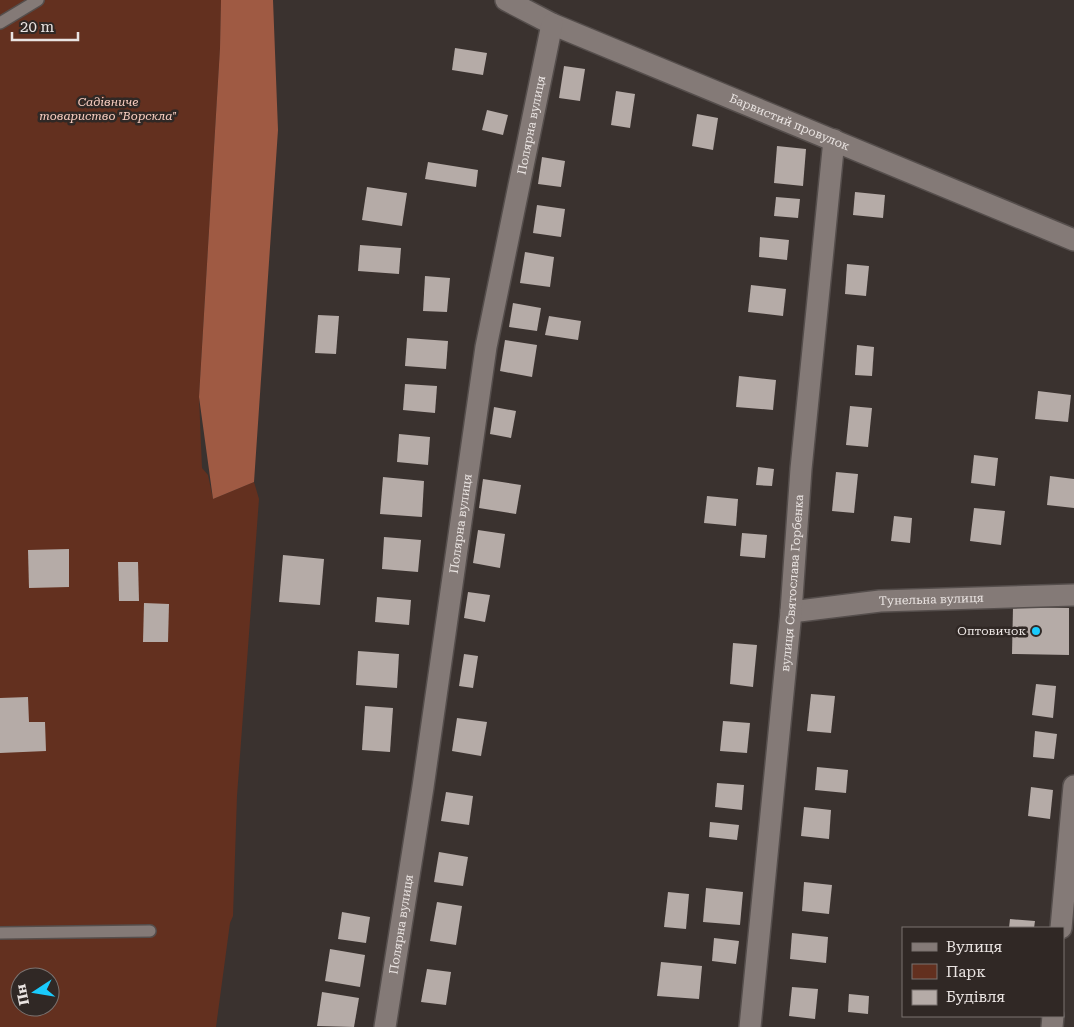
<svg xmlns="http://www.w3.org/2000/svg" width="1074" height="1027" viewBox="0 0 1074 1027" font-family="'Roboto Serif',serif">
<rect width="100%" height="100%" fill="#3a322f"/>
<path fill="#63301f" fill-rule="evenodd" d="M0,0H221L220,48L199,397L202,468L208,475L213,499L254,482L259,499L237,796L233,916L230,923L216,1027H0ZM20,977H50V1007H20Z"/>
<polygon fill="#9f5a43" points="221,0 273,0 278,130 254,482 213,499 199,397 220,48"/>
<g fill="#b5aba7">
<polygon points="455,48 487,53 483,75 452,70"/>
<polygon points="564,66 585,69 580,101 559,98"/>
<polygon points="616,91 635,94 630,128 611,125"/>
<polygon points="487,110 508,115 503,135 482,130"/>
<polygon points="697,114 718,118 713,150 692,146"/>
<polygon points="777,146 806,149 803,186 774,183"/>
<polygon points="542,157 565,161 561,187 538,184"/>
<polygon points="428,162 478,170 476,187 425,179"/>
<polygon points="367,187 407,193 402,226 362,220"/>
<polygon points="855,192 885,195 883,218 853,215"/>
<polygon points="776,197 800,199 798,218 774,216"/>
<polygon points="537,205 565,209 561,237 533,233"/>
<polygon points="760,237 789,240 787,260 759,257"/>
<polygon points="360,245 401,248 399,274 358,271"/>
<polygon points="525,252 554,257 550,287 520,283"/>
<polygon points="847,264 869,266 866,296 845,294"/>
<polygon points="425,276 450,278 447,312 423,311"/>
<polygon points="751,285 786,289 783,316 748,312"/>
<polygon points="513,303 541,308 537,331 509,327"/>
<polygon points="318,315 339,316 336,354 315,353"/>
<polygon points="549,316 581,321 578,340 545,335"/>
<polygon points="407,338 448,341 446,369 405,366"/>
<polygon points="505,340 537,345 532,377 500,371"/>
<polygon points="857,345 874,347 872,376 855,375"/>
<polygon points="739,376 776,380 773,410 736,407"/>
<polygon points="405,384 437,386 435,413 403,410"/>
<polygon points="1038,391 1071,395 1068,422 1035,419"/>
<polygon points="850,406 872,408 868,447 846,445"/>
<polygon points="494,407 516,411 511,438 490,434"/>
<polygon points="399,434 430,437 428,465 397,462"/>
<polygon points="974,455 998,458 995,486 971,483"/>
<polygon points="758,467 774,469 772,486 756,485"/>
<polygon points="836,472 858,474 854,513 832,511"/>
<polygon points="1050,476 1074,479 1074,508 1047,505"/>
<polygon points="383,477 424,481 422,517 380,514"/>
<polygon points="483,479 521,485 516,514 479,508"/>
<polygon points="707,496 738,499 736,526 704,523"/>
<polygon points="974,508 1005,511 1001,545 970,541"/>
<polygon points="894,516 912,518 910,543 891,541"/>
<polygon points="478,530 505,534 500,568 473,563"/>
<polygon points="742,533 767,535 765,558 740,556"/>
<polygon points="384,537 421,540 418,572 382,569"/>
<polygon points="69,549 69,587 29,588 28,550"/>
<polygon points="283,555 324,559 320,605 279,602"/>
<polygon points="118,562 138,562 139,601 119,601"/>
<polygon points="468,592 490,595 485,622 464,618"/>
<polygon points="377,597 411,600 409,625 375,622"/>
<polygon points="144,603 169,604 168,642 143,642"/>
<polygon points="1013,607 1069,608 1069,655 1012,654"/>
<polygon points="733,643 757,645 753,687 730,684"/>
<polygon points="358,651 399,654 397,688 356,685"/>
<polygon points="464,654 478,656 473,688 459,686"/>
<polygon points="1036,684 1056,686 1053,718 1032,715"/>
<polygon points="811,694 835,696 831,733 807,731"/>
<polygon points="28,697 29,722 45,722 46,751 0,753 0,698"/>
<polygon points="365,706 393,708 390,752 362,750"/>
<polygon points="457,718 487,722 481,756 452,751"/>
<polygon points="723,721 750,723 747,753 720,751"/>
<polygon points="1035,731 1057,734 1054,759 1033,757"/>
<polygon points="817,767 848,770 846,793 815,790"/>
<polygon points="717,783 744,785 742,810 715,807"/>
<polygon points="1031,787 1053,790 1050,819 1028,816"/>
<polygon points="446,792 473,796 469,825 441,821"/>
<polygon points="804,807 831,810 829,839 801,836"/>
<polygon points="710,822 739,825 737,840 709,837"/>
<polygon points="439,852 468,857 463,886 434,882"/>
<polygon points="804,882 832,885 829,914 802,911"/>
<polygon points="706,888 743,892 740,925 703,922"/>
<polygon points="668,892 689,894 686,929 664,927"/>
<polygon points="437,902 462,906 456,945 430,941"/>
<polygon points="342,912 370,917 366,943 338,939"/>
<polygon points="1010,919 1035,921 1034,928 1009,928"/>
<polygon points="792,933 828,937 826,963 790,959"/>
<polygon points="714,938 739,941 736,964 712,961"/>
<polygon points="330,949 365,955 360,987 325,981"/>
<polygon points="661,962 702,966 699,999 657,996"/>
<polygon points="427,969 451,972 446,1005 421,1002"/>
<polygon points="792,987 818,989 815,1019 789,1016"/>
<polygon points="322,992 359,998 354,1027 317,1026"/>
<polygon points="849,994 869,996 868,1014 848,1012"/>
</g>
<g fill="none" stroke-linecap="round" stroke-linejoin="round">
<defs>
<g id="lane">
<polyline points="0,23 38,0"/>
<polyline points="0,933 150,931"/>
</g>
<g id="street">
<path id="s1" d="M506,0L552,24L1074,240"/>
<path id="s2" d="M791,612L880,601L1074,595"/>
<polyline points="1061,928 1074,786"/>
<path id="s3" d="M385,1027L423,787L486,347L552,24"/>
<path id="s4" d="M750,1027L791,612L801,469L834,140"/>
<polyline points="1052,1027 1053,1016"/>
</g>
</defs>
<use href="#lane" stroke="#554e4c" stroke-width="14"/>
<use href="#street" stroke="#554e4c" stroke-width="24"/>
<use href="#lane" stroke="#847a77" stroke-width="11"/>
<use href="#street" stroke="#847a77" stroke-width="21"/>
</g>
<circle fill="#1acafc" stroke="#302825" stroke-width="2" cx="1036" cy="631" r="5"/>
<g text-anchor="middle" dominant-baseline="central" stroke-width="5" stroke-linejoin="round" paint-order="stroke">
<g font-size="12" font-style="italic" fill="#f9cfc2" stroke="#302825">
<text x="108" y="102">Садівниче<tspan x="108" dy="14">товариство "Ворскла"</tspan></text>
</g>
<g font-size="12" fill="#eae4e2" stroke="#302825">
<text stroke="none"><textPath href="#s1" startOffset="309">Барвистий провулок</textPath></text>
<text stroke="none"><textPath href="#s3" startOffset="914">Полярна вулиця</textPath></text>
<text stroke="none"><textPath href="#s3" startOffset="509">Полярна вулиця</textPath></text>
<text stroke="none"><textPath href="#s4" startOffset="446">вулиця Святослава Горбенка</textPath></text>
<text stroke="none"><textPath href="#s2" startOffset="141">Тунельна вулиця</textPath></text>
<text stroke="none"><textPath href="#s3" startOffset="104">Полярна вулиця</textPath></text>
</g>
<g font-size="12" fill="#eae4e2" stroke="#302825" text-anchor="end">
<text x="1026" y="631">Оптовичок</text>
</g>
</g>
<rect x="902" y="927" width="162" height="90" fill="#302825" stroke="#7a7371"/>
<rect x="912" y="943" width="25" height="8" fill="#847a77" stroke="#7a7371"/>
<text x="946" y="952" font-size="15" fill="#eae4e2">Вулиця</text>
<rect x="912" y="964" width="25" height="15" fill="#63301f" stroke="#7a7371"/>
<text x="946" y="977" font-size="15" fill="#eae4e2">Парк</text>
<rect x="912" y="990" width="25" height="15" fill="#b5aba7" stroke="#7a7371"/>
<text x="946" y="1002" font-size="15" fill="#eae4e2">Будівля</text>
<g transform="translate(35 992) rotate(258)"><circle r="24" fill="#302825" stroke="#7a7371"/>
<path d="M0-4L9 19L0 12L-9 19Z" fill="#1acafc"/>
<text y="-8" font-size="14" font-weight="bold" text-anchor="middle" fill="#eae4e2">Пн</text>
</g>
<path d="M12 32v8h66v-8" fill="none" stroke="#eae4e2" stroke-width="2.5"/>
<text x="20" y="32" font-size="15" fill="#eae4e2" stroke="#302825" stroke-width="4" paint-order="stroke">20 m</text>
</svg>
